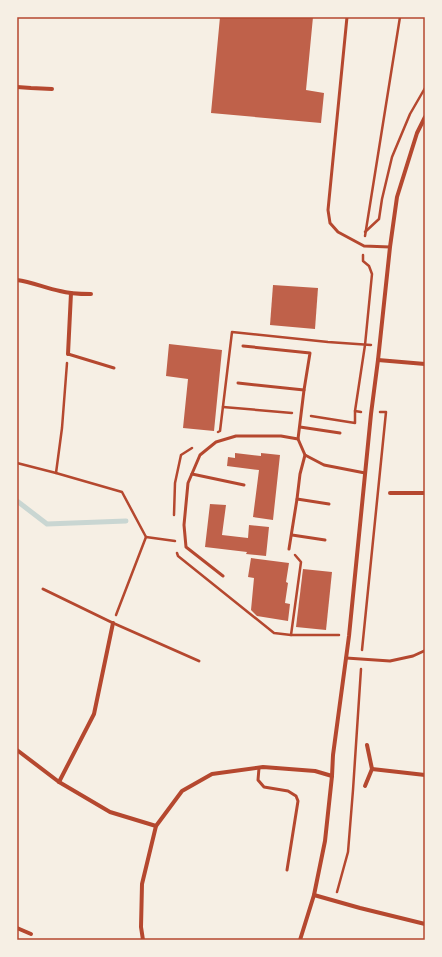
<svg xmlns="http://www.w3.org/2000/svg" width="442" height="957" viewBox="0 0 442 957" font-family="'Varela Round',sans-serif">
<rect width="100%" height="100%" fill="#f6efe4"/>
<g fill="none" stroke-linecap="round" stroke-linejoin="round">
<polyline stroke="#c9d6d2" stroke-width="5" points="17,501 47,524 126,521"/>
</g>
<g fill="#bf614a">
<polygon points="220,17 313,17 306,90 324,93 321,123 211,113"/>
<polygon points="273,285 318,288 315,329 270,325"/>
<polygon points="169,344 222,350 214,431 183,428 188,379 166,376"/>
<polygon points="235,453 261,456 261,453 280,455 273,520 253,517 259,470 227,466 228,457 235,458"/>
<polygon points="210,504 226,505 222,535 248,538 249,525 269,527 266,556 246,554 247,552 205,547"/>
<polygon points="251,558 289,563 286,582 288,583 285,603 290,604 288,621 257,616 251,610 254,578 248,577"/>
<polygon points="303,569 332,572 326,630 296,627"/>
</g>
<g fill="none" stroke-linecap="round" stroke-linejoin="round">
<g stroke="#b5482f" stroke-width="2.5">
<polyline points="365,232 379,219 382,199 392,157 410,114 425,88"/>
<polyline points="365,236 400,17"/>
<polyline points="223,407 292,413"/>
<polyline points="355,411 365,345 372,274 369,266 363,261 363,255"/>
<polyline points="311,416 355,423 355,411 361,412"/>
<polyline points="218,432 220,431 232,332 328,342 371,345"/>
<polyline points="17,463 56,473 122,492 146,537"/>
<polyline points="56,473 62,428 67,363"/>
<polyline points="174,515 175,483 181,455 192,448"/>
<polyline points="177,553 178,556 274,633 291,635 339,635"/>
<polyline points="116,615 146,537 175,541"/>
<polyline points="291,635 301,562 295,555"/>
<polyline points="362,650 386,412 380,412"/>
<polyline points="337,892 348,852 353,790 361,669"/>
</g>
<g stroke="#b5482f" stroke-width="3">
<polyline points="347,17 328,210 330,223 338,232 364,246 390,247"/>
<polyline points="243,346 310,353 304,390 298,439 305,455 324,465 365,473"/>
<polyline points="68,354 114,368"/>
<polyline points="238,383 304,390"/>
<polyline points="300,427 340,433"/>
<polyline points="192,474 244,485"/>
<polyline points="297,499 329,504"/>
<polyline points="292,535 325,540"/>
<polyline points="289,549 297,499 300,474 305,455"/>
<polyline points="223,576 186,547 184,525 188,483 200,455 216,442 236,436 281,436 298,439"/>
<polyline points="43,589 113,623 199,661"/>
<polyline points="346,658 390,661 413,656 424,651"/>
<polyline points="259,768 258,780 264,787 288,791 296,796 298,801 287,870"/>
</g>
<g stroke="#b5482f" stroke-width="4">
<polyline points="17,87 31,88 52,89"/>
<path d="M17,280C32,282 45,288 60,291C70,294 81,294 91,294"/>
<polyline points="68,354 71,293"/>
<polyline points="378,360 425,364"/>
<polyline points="390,493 425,493"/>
<polyline points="367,745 372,769"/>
<polyline points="17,750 59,782 110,812 156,826"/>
<polyline points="59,782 94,714 113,623"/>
<polyline points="365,786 372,769 425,775"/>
<polyline points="314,895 360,908 425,924"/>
<polyline points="17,928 31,934"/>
<polyline points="143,940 141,927 142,884 156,826 182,791 212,774 263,767 315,771 332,776"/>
<polyline points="300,940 314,895 325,841 332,776 333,755 349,636 371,414 378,360 390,247 397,197 417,133 425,117"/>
</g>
</g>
<rect width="442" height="957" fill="none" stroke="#f6efe4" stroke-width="36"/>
<rect x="18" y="18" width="406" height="921" fill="none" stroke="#b5482f" stroke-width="1.5"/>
</svg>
